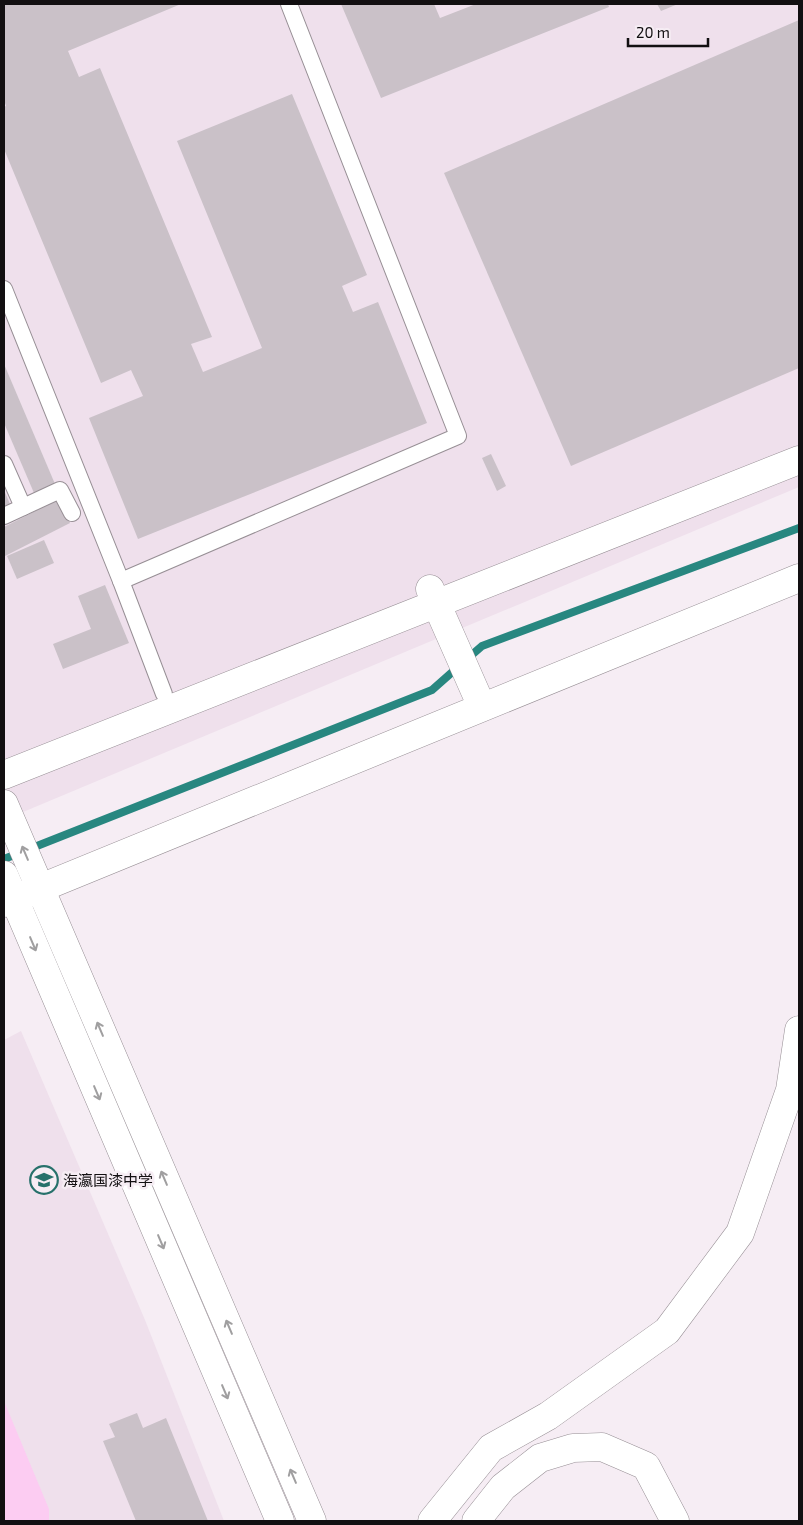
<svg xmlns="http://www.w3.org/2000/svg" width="803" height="1525" viewBox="0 0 803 1525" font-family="'Exo 2','Noto Sans SC',sans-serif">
<rect width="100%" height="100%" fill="#f6edf4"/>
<g fill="#efe0ec">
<polygon points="4,4 799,4 799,487 4,820"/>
<polygon points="21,1031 145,1320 224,1521 4,1521 4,1040"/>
</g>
<polygon fill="#fcccf2" points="4,1401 49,1509 49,1521 4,1521"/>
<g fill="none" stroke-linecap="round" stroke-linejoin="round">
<g stroke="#288780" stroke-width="8">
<polyline points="467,659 482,646 799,528"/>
<polyline points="4,859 432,690 458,667"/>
</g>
</g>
<g fill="#cac1c8">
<polygon points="4,4 181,4 68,51 79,77 100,68 212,337 191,344 203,372 262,348 177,141 292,94 367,275 342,286 353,312 378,302 427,423 138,539 89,418 143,396 131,370 101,383 4,149 4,107 6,106 4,100"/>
<polygon points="341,4 434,4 440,18 476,4 608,4 609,7 381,98"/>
<polygon points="657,4 678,4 661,11"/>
<polygon points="799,20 799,368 571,466 444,173"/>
<polygon points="4,364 55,484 34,493 4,423"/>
<polygon points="491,454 506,486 497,491 482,458"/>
<polygon points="4,490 10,504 4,507"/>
<polygon points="59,499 70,523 5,556 4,527"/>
<polygon points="44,540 54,563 17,579 7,556"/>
<polygon points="105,585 129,643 63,669 53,644 91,629 78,596"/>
<polygon points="137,1413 143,1428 166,1418 208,1521 136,1521 103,1441 115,1437 109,1424"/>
</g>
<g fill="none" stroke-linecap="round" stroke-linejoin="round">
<defs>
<g id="lane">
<polyline points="4,289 121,581 458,436 289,4"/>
<polyline points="4,464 23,507"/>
<polyline points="4,516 60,490 72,513"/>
<polyline points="121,581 164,694"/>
</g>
<g id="street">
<polyline points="432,1521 491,1448 548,1416 667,1331 740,1233 790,1090 799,1030"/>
<polyline points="476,1521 503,1487 540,1458 573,1448 602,1447 646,1466 675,1521"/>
</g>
<g id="secondary">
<polyline points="430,589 482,707"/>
<polyline points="4,775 799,460"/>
<polyline points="4,804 312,1521"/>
<polyline points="4,875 280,1521"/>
<polyline points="4,903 799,578"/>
</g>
</defs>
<use href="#lane" stroke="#978f95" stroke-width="18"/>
<use href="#street" stroke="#978f95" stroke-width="29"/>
<use href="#secondary" stroke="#978f95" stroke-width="29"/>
<use href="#lane" stroke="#fff" stroke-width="16"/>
<use href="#street" stroke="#fff" stroke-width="28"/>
<use href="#secondary" stroke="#fff" stroke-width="28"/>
</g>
<defs><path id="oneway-shaft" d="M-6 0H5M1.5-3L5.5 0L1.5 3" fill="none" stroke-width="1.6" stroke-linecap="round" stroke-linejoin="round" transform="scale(1.25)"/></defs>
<g stroke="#a09fa0">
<use href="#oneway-shaft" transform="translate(25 853) rotate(-113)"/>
<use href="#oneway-shaft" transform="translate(33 944) rotate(67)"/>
<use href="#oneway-shaft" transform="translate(100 1029) rotate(-113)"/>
<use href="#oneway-shaft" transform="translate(97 1093) rotate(67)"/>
<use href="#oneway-shaft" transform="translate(164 1178) rotate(-113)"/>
<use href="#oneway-shaft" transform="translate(161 1242) rotate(67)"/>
<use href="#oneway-shaft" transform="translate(229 1327) rotate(-113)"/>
<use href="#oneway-shaft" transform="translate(225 1392) rotate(67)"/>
<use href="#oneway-shaft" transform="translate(293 1476) rotate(-113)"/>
</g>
<defs>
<symbol id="school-ring" viewBox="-11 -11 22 22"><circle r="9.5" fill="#f6edf4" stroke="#27716b" stroke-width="1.5"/><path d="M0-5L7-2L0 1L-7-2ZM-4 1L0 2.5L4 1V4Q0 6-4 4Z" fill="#27716b"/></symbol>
</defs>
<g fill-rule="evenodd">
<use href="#school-ring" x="28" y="1164" width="32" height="32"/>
</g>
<g text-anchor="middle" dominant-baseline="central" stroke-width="5" stroke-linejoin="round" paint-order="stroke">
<g font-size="15" fill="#120f11" stroke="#f6edf4" text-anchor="start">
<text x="63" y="1180">海瀛国漆中学</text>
</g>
</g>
<rect width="803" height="1525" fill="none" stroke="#120f11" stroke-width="10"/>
<path d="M628 38v8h80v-8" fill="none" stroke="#120f11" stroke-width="2.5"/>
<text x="636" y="38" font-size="15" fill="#120f11" stroke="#f6edf4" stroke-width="4" paint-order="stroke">20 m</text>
</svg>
